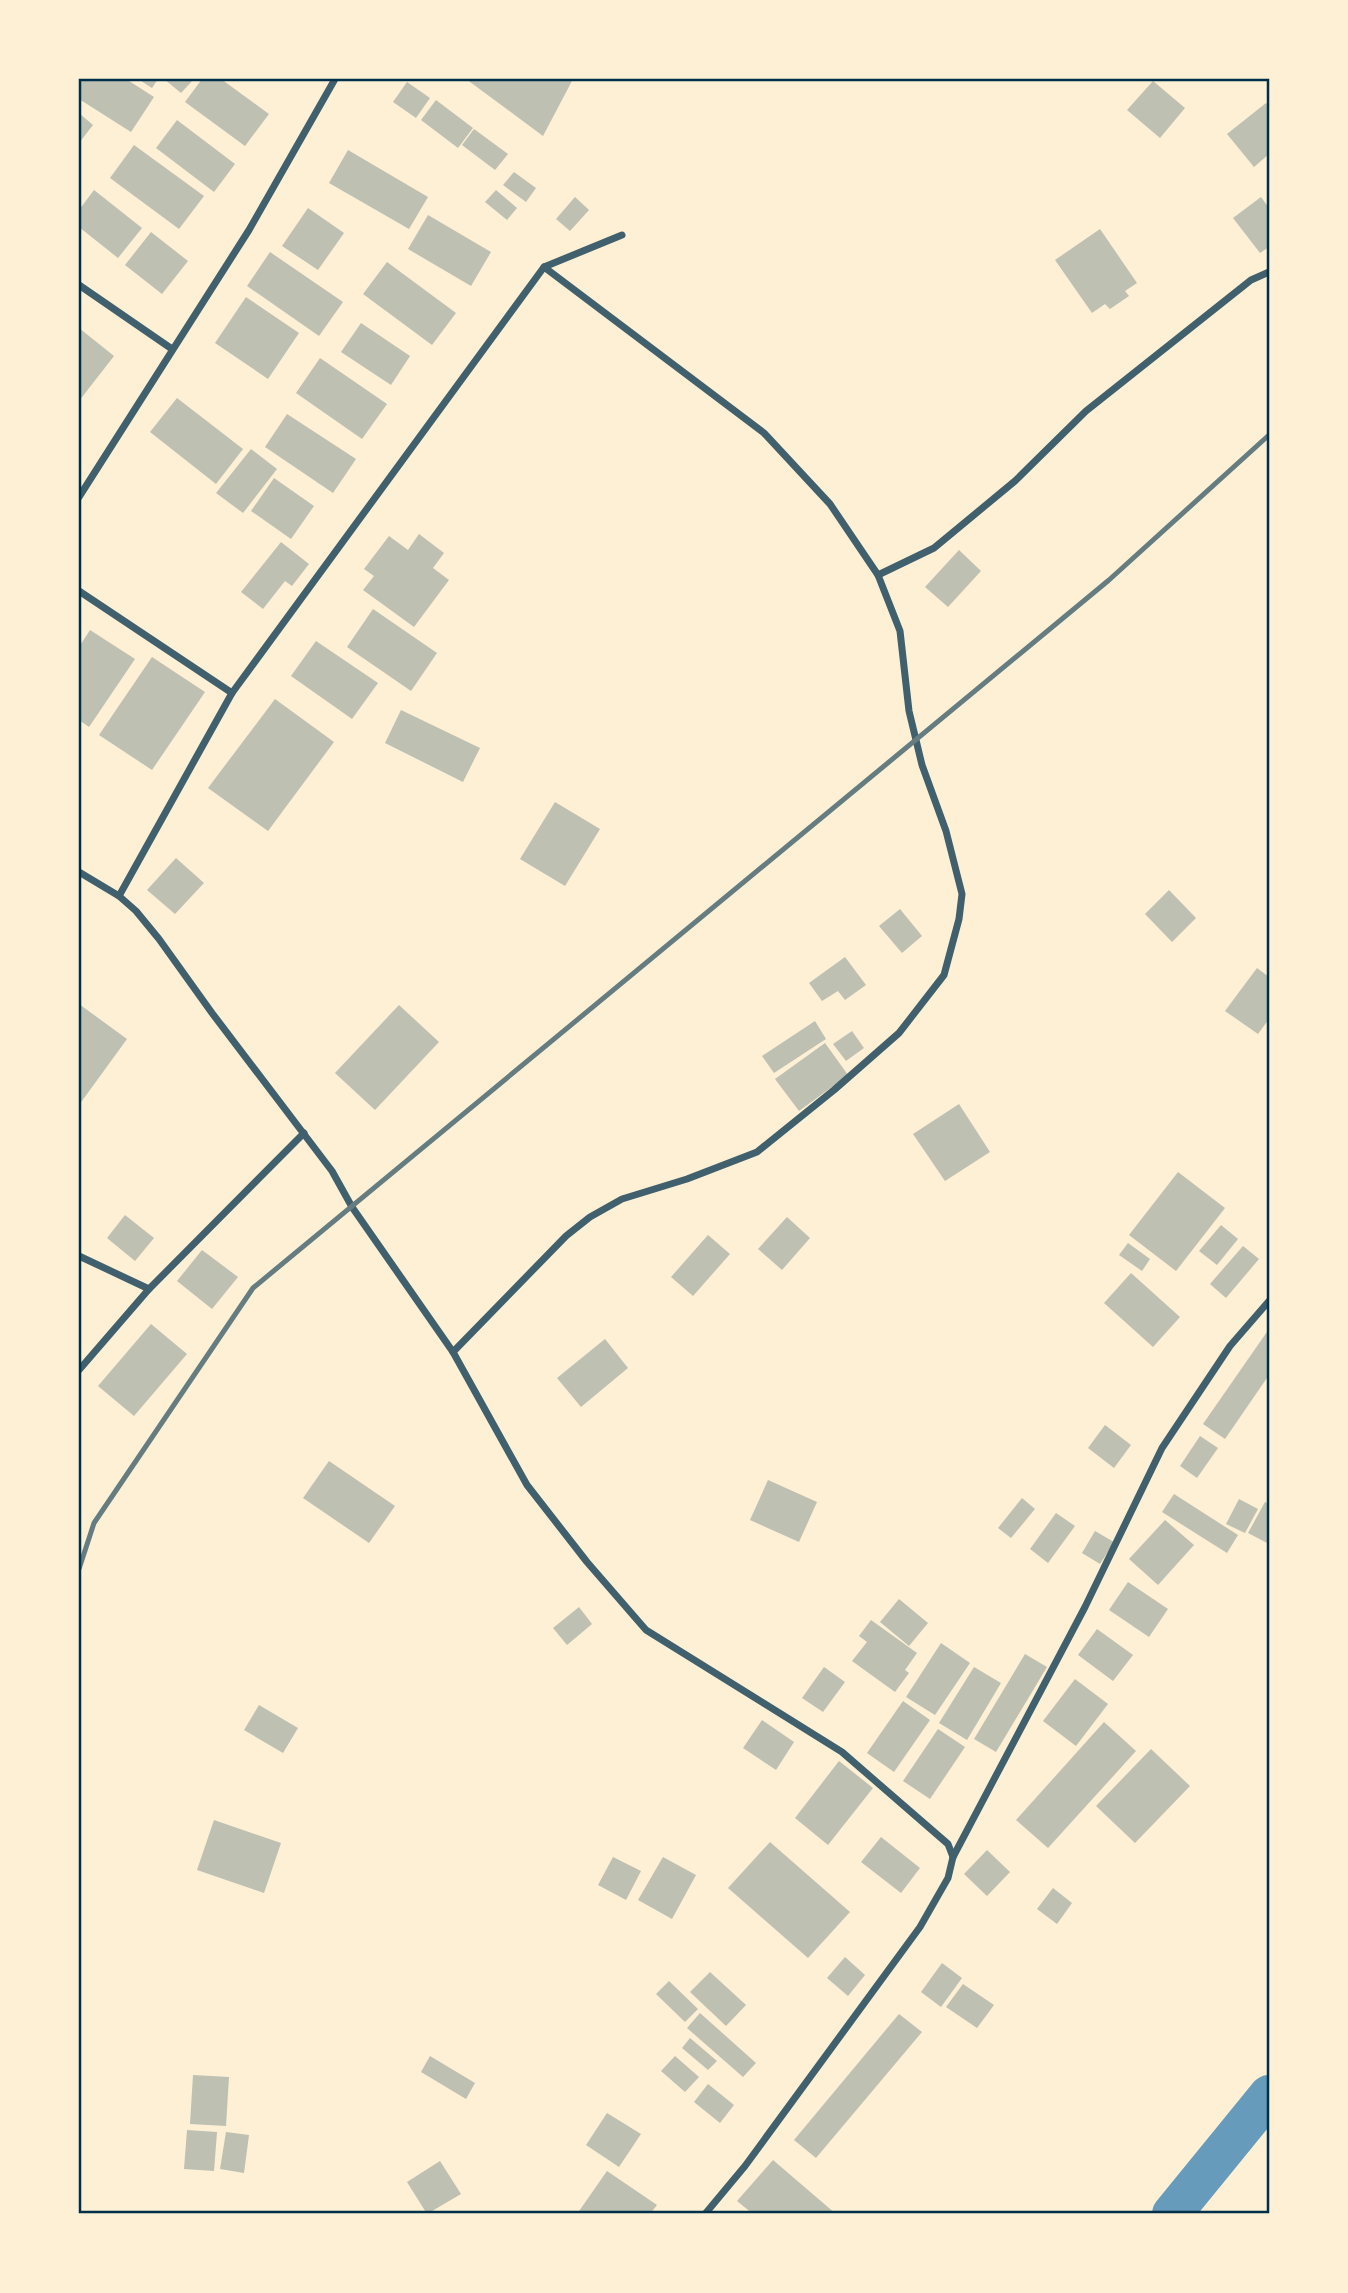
<svg xmlns="http://www.w3.org/2000/svg" width="1348" height="2293" viewBox="0 0 1348 2293" font-family="Arial,sans-serif">
<rect width="100%" height="100%" fill="#fdf0d5"/>
<g fill="none" stroke-linecap="round" stroke-linejoin="round">
<polyline stroke="#669bbc" stroke-width="40" points="1172,2214 1269,2095"/>
</g>
<g fill="#bec0b2">
<polygon points="79,79 126,79 154,97 131,132 79,99"/>
<polygon points="138,79 158,79 152,88"/>
<polygon points="164,79 194,79 181,93"/>
<polygon points="202,79 221,79 269,114 245,146 185,102"/>
<polygon points="466,79 573,79 543,136"/>
<polygon points="1153,81 1185,108 1160,138 1127,110"/>
<polygon points="407,82 430,98 416,118 393,102"/>
<polygon points="436,100 473,128 458,148 421,120"/>
<polygon points="1266,103 1269,107 1269,154 1254,167 1227,134"/>
<polygon points="79,113 93,125 79,143"/>
<polygon points="177,120 235,164 214,192 156,148"/>
<polygon points="474,129 508,154 495,170 462,145"/>
<polygon points="134,145 204,196 179,229 110,178"/>
<polygon points="348,150 428,197 409,229 329,183"/>
<polygon points="514,172 536,188 526,202 503,185"/>
<polygon points="94,190 142,228 118,258 79,227 79,210"/>
<polygon points="496,190 517,208 507,220 485,202"/>
<polygon points="575,197 589,210 570,231 556,219"/>
<polygon points="1261,197 1269,208 1269,247 1260,253 1233,218"/>
<polygon points="308,208 344,233 318,270 282,246"/>
<polygon points="428,215 491,252 471,286 408,249"/>
<polygon points="1100,229 1137,283 1125,291 1129,296 1110,309 1105,304 1092,313 1055,260"/>
<polygon points="151,232 188,261 162,294 125,265"/>
<polygon points="270,252 343,302 319,336 247,286"/>
<polygon points="387,262 456,313 432,345 363,294"/>
<polygon points="246,297 299,333 268,379 215,343"/>
<polygon points="361,323 410,356 391,385 341,352"/>
<polygon points="79,328 114,356 79,401"/>
<polygon points="320,358 387,404 362,439 296,393"/>
<polygon points="177,398 243,449 216,484 150,432"/>
<polygon points="287,414 356,459 333,493 265,447"/>
<polygon points="251,449 277,469 243,513 216,493"/>
<polygon points="274,478 314,506 291,539 251,511"/>
<polygon points="419,534 444,553 433,568 449,580 414,627 363,590 374,576 364,569 389,536 408,550"/>
<polygon points="281,542 309,564 292,586 285,581 263,609 241,592"/>
<polygon points="959,550 981,571 948,607 925,587"/>
<polygon points="373,609 437,653 411,691 347,647"/>
<polygon points="90,630 135,659 89,727 79,720 79,647"/>
<polygon points="316,641 378,683 352,719 291,676"/>
<polygon points="152,657 205,692 152,770 99,735"/>
<polygon points="275,699 334,742 268,831 208,788"/>
<polygon points="401,710 480,748 463,782 385,743"/>
<polygon points="555,802 600,829 565,886 520,859"/>
<polygon points="176,858 204,883 175,914 147,890"/>
<polygon points="1169,890 1196,918 1172,942 1145,914"/>
<polygon points="900,909 922,936 902,953 879,926"/>
<polygon points="845,957 866,985 845,1000 838,991 822,1001 809,983"/>
<polygon points="1257,968 1269,977 1269,1019 1258,1034 1225,1011"/>
<polygon points="79,1004 127,1039 79,1105"/>
<polygon points="399,1005 439,1042 375,1110 335,1073"/>
<polygon points="815,1021 826,1039 774,1073 762,1056"/>
<polygon points="852,1031 864,1048 846,1061 833,1044"/>
<polygon points="825,1043 848,1075 799,1111 775,1079"/>
<polygon points="959,1104 990,1152 945,1181 913,1134"/>
<polygon points="1178,1172 1225,1208 1176,1271 1129,1235"/>
<polygon points="125,1215 154,1238 135,1261 107,1238"/>
<polygon points="787,1217 810,1238 782,1270 758,1249"/>
<polygon points="1221,1225 1238,1239 1217,1265 1199,1251"/>
<polygon points="708,1235 730,1254 693,1296 671,1277"/>
<polygon points="1128,1243 1150,1259 1142,1271 1119,1255"/>
<polygon points="1243,1246 1259,1259 1226,1298 1210,1284"/>
<polygon points="202,1250 238,1277 212,1309 177,1281"/>
<polygon points="1131,1273 1180,1317 1153,1347 1104,1303"/>
<polygon points="151,1324 187,1354 134,1416 98,1386"/>
<polygon points="1269,1329 1269,1375 1225,1439 1203,1424"/>
<polygon points="605,1339 628,1368 581,1407 557,1378"/>
<polygon points="1105,1425 1131,1445 1114,1468 1088,1448"/>
<polygon points="1200,1436 1218,1448 1197,1478 1180,1466"/>
<polygon points="329,1461 395,1506 369,1543 303,1498"/>
<polygon points="768,1480 817,1502 799,1542 750,1520"/>
<polygon points="1174,1494 1238,1535 1227,1553 1162,1512"/>
<polygon points="1022,1498 1035,1509 1011,1538 998,1528"/>
<polygon points="1239,1499 1258,1509 1245,1533 1226,1524"/>
<polygon points="1265,1502 1269,1504 1269,1544 1248,1533"/>
<polygon points="1056,1513 1075,1526 1048,1563 1030,1549"/>
<polygon points="1165,1520 1194,1545 1158,1585 1129,1559"/>
<polygon points="1095,1531 1114,1542 1100,1564 1082,1553"/>
<polygon points="1128,1582 1168,1609 1149,1637 1109,1610"/>
<polygon points="899,1599 928,1623 909,1646 880,1622"/>
<polygon points="579,1607 592,1624 567,1645 553,1628"/>
<polygon points="871,1620 917,1653 905,1670 909,1673 895,1692 852,1661 867,1642 859,1636"/>
<polygon points="1097,1629 1133,1655 1113,1681 1078,1655"/>
<polygon points="941,1643 970,1663 935,1715 906,1697"/>
<polygon points="1025,1654 1047,1667 996,1752 974,1739"/>
<polygon points="824,1667 845,1682 823,1712 802,1698"/>
<polygon points="974,1667 1001,1683 967,1740 939,1723"/>
<polygon points="1075,1679 1108,1704 1076,1746 1043,1721"/>
<polygon points="903,1701 930,1720 894,1772 867,1753"/>
<polygon points="259,1705 298,1728 283,1753 244,1730"/>
<polygon points="762,1720 794,1742 776,1770 743,1748"/>
<polygon points="1104,1722 1136,1751 1048,1848 1016,1820"/>
<polygon points="938,1729 965,1747 930,1799 903,1781"/>
<polygon points="1151,1749 1190,1786 1135,1843 1096,1806"/>
<polygon points="839,1761 873,1788 828,1845 795,1818"/>
<polygon points="214,1820 281,1843 264,1893 197,1870"/>
<polygon points="881,1837 920,1868 901,1893 861,1862"/>
<polygon points="770,1842 850,1912 808,1958 728,1888"/>
<polygon points="987,1850 1010,1872 987,1896 964,1874"/>
<polygon points="613,1857 641,1871 626,1900 598,1885"/>
<polygon points="663,1857 696,1875 672,1919 638,1900"/>
<polygon points="1053,1888 1072,1903 1057,1924 1037,1909"/>
<polygon points="845,1957 865,1975 848,1996 827,1978"/>
<polygon points="942,1963 962,1978 941,2007 921,1992"/>
<polygon points="710,1972 746,2005 726,2026 690,1992"/>
<polygon points="669,1981 698,2009 685,2022 656,1994"/>
<polygon points="963,1984 994,2005 977,2028 946,2007"/>
<polygon points="700,2013 756,2063 743,2077 687,2028"/>
<polygon points="899,2014 922,2032 816,2158 794,2140"/>
<polygon points="690,2038 717,2061 708,2070 682,2048"/>
<polygon points="430,2056 475,2083 466,2099 421,2072"/>
<polygon points="675,2056 699,2077 685,2092 661,2071"/>
<polygon points="193,2075 229,2077 226,2126 190,2124"/>
<polygon points="708,2084 734,2105 720,2123 694,2102"/>
<polygon points="607,2113 641,2134 619,2167 586,2145"/>
<polygon points="187,2130 217,2132 214,2171 184,2169"/>
<polygon points="226,2132 249,2135 244,2173 220,2169"/>
<polygon points="773,2160 836,2214 753,2214 737,2201"/>
<polygon points="440,2161 461,2194 427,2214 407,2182"/>
<polygon points="607,2171 657,2205 650,2214 577,2214"/>
</g>
<g fill="none" stroke-linecap="round" stroke-linejoin="round">
<g stroke="#3f606c" stroke-width="7">
<polyline points="79,285 172,349"/>
<polyline points="79,497 249,230 335,79"/>
<polyline points="878,575 934,548 1015,481 1086,411 1251,280 1269,272"/>
<polyline points="79,591 232,693"/>
<polyline points="79,872 119,896 136,911 159,939 212,1013 332,1171 352,1207 453,1352 527,1485 587,1562 646,1630 842,1752 948,1844 953,1857 948,1878 920,1927 745,2166 705,2214"/>
<polyline points="119,896 232,693 544,267 622,235"/>
<polyline points="79,1256 149,1289"/>
<polyline points="453,1352 566,1236 590,1217 622,1199 687,1179 757,1152 834,1090 899,1033 944,975 959,919 962,894 946,831 922,765 909,711 900,631 878,575 830,504 764,433 544,267"/>
<polyline points="79,1370 149,1289 304,1133"/>
<polyline points="953,1857 1085,1607 1162,1448 1230,1346 1269,1301"/>
</g>
<polyline stroke="#657d81" stroke-width="5" points="79,1569 94,1523 253,1288 1109,580 1269,435"/>
</g>
<rect width="1348" height="2293" fill="none" stroke="#fdf0d5" stroke-width="161"/>
<rect x="80" y="80" width="1188" height="2132" fill="none" stroke="#003049" stroke-width="2.5"/>
</svg>
